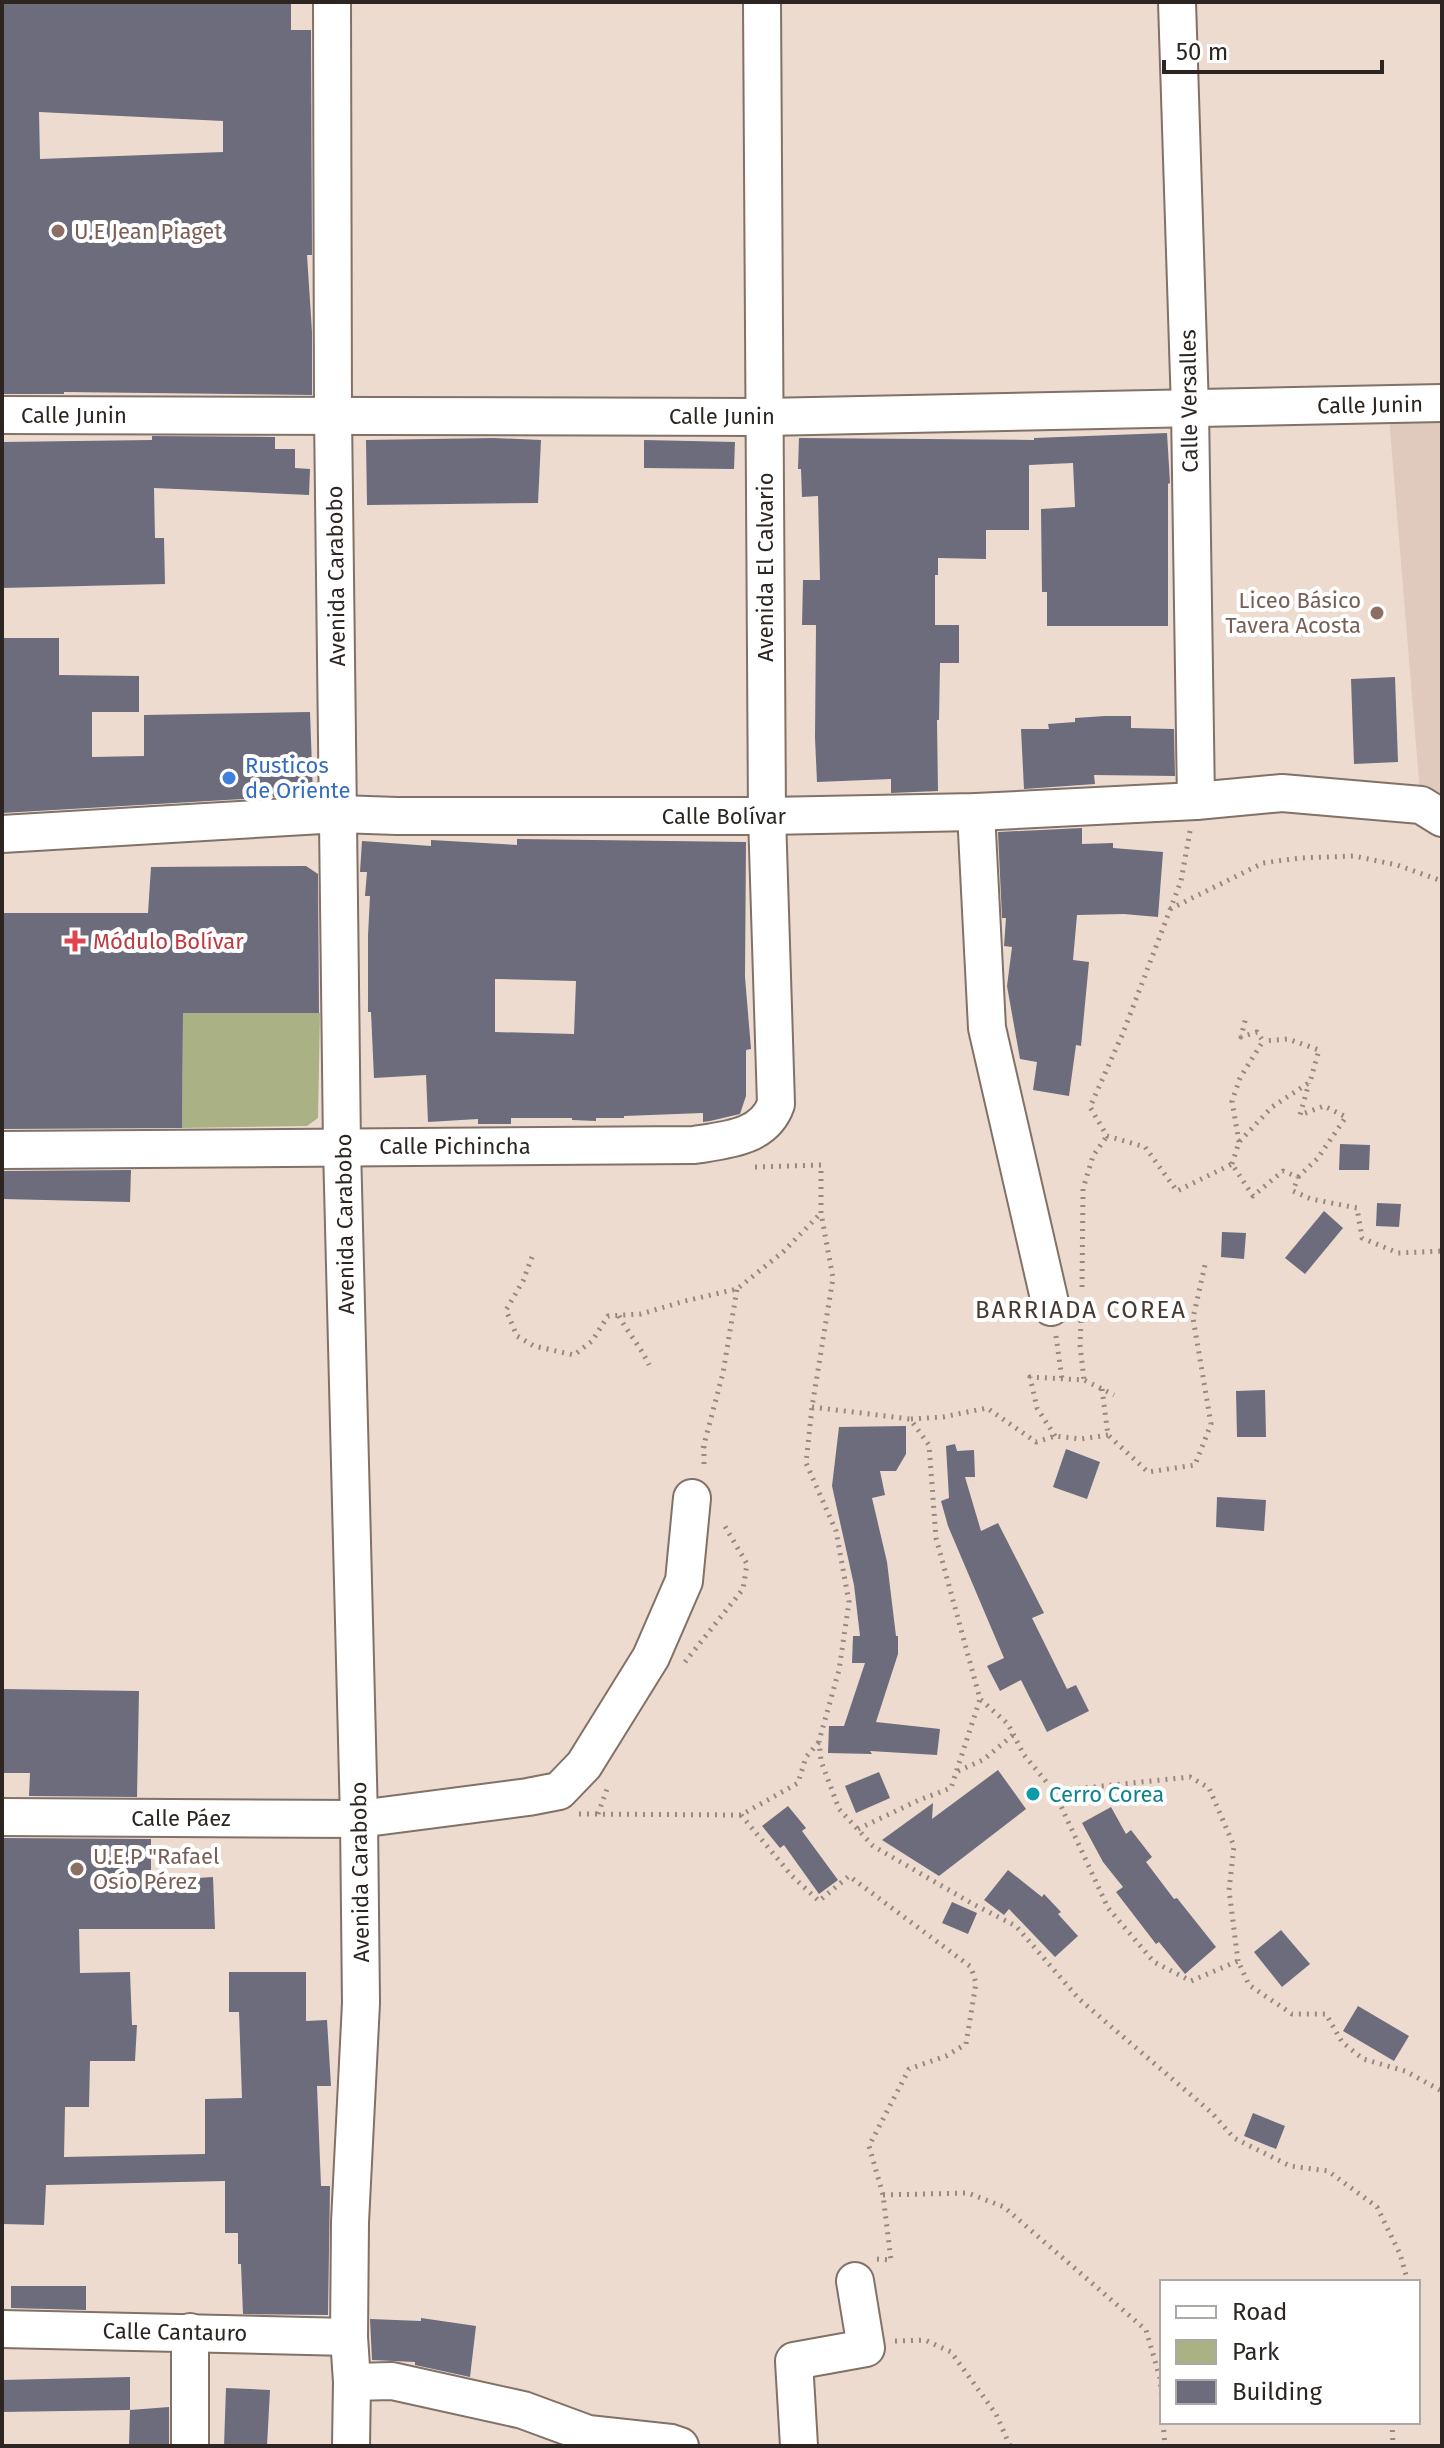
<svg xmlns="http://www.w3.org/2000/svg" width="1444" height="2448" viewBox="0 0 1444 2448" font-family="'Fira Sans',sans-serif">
<rect width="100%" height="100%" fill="#eddbcf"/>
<polygon fill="#e0c9bd" points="1442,403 1442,818 1421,805 1388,405"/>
<polygon fill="#aab184" points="183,1013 320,1013 318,1118 307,1126 182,1128"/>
<g fill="#6c6c7d" fill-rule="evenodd">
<path d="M2,2H291V30H311L312,255H307L312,332V395L64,392V394H2ZM39,112L223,121V152L40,159Z"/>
<polygon points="1167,433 1170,483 1168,484 1168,626 1047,626 1047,592 1042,592 1041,509 1075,507 1073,463 1029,465 1029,530 986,530 986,559 938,558 938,575 935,575 935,625 959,625 959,663 940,663 939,720 937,720 938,791 891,793 891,779 817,782 815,738 816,625 802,625 803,580 820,580 818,496 802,497 801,469 798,469 799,438 1034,440 1034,438"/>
<polygon points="152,436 275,437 275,449 295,449 295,468 310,469 309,495 154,488 155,538 164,538 165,584 2,588 2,442 152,440"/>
<polygon points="494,438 541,440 538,503 367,505 366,440"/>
<polygon points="644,440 735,442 734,469 644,468"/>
<polygon points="2,638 59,638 59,675 139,676 139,712 92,712 92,757 144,756 144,715 310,712 313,795 2,813"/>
<polygon points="1395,677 1398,762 1354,764 1351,679"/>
<polygon points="1105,716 1131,716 1131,728 1174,729 1175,776 1094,775 1095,784 1024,789 1021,729 1049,729 1048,724 1075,722 1075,718"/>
<polygon points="1082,828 1082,844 1113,843 1113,848 1163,852 1158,917 1124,914 1077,915 1073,960 1089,962 1081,1046 1076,1045 1069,1096 1033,1090 1037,1062 1020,1059 1007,986 1012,947 1004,946 1006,918 1002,918 998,832"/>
<path d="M517,839L746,842L745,977L751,1049L746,1050V1096L740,1114L710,1121L703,1122V1113L624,1116V1118H596V1121L572,1120V1118H511V1124H478V1119L428,1122L426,1075L374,1078L371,1012H368V935L370,896H365L367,872H360L362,841L431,846V840L517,845ZM495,979L576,981L574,1034L495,1032Z"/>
<polygon points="306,866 318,874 319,1013 183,1013 182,1128 2,1129 2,913 148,913 151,867"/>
<polygon points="1340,1144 1370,1145 1369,1170 1339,1170"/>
<polygon points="131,1170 130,1202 2,1199 2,1171"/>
<polygon points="1377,1203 1401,1204 1399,1227 1376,1226"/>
<polygon points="1324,1211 1343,1228 1305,1274 1285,1258"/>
<polygon points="1222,1232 1246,1233 1244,1259 1221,1257"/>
<polygon points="1265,1390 1266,1437 1237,1437 1236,1391"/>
<polygon points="906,1426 906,1454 896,1471 880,1471 885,1495 872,1498 887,1562 896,1636 898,1636 898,1654 876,1722 940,1729 937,1755 870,1751 872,1754 828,1753 829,1726 844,1726 865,1663 852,1663 853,1636 860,1636 854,1585 832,1486 839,1427"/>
<polygon points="955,1444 957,1451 974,1450 975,1477 965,1477 981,1531 998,1523 1044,1613 1032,1618 1067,1689 1076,1685 1089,1711 1047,1732 1021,1680 1000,1691 987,1666 1004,1658 948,1526 941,1501 949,1498 946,1446"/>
<polygon points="1066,1449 1100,1462 1087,1499 1053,1487"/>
<polygon points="1217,1497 1266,1500 1264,1531 1216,1527"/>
<polygon points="2,1689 139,1691 137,1797 29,1796 30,1773 2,1773"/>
<polygon points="998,1770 1026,1809 939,1876 882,1840 933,1803 932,1819"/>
<polygon points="879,1772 890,1798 856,1813 845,1786"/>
<polygon points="788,1806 806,1828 802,1831 838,1880 819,1894 784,1845 780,1848 762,1826"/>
<polygon points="1111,1807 1126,1834 1131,1830 1152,1857 1146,1862 1174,1899 1177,1898 1216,1947 1185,1974 1159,1942 1156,1944 1116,1892 1123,1887 1103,1862 1082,1823"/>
<polygon points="2,1838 151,1839 151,1881 213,1877 215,1929 79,1929 80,1973 130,1972 132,2025 137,2025 135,2061 90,2061 89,2107 65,2107 64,2157 205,2154 205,2099 242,2098 239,2012 229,2012 229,1972 306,1972 306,2021 327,2020 331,2086 317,2086 321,2186 330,2186 328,2315 243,2314 241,2264 238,2264 238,2233 225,2233 225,2181 46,2185 44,2225 2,2224"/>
<polygon points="1008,1870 1042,1897 1044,1894 1061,1912 1058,1914 1078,1936 1055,1957 1009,1909 1004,1915 984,1900"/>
<polygon points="952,1902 977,1913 968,1934 942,1923"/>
<polygon points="1281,1930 1310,1964 1282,1987 1254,1952"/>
<polygon points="1358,2006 1409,2036 1394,2061 1343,2031"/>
<polygon points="1253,2113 1285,2126 1276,2149 1244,2136"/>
<polygon points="11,2286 86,2286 86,2310 11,2308"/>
<polygon points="421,2318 476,2326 470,2377 415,2365 415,2362 372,2360 370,2319 421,2321"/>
<polygon points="130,2377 130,2410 2,2412 2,2380"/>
<polygon points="226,2388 270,2390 267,2446 224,2446"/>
<polygon points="169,2407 169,2446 129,2446 130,2410"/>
</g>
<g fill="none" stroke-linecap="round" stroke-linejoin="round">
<defs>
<g id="minor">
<polyline points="332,2 333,414 342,1147 359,1819 361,2003 350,2222 349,2337 352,2382 351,2446"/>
<polyline points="1177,2 1190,409 1196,801"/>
<polyline points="2,415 764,417 1442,403"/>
<polyline points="976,812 987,1028 1051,1307"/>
<polyline points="2,834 339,814 397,816 767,816 976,812 1196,801 1282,793 1421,805 1442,818"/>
<path d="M2,1150L694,1145C726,1140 764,1138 776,1104L767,816L762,2"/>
<polyline points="2,1817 359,1819 528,1797 559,1791 584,1765 651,1657 684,1581 692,1498"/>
<polyline points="2,2329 349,2337"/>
<polyline points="352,2382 392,2381 523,2410 588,2434 671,2443 680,2446"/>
<polyline points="190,2446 190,2332"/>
<polyline points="799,2446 794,2361 866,2348 855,2281"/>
</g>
</defs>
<use href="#minor" stroke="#817166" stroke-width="40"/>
<g stroke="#978981" stroke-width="5" stroke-dasharray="2 6" stroke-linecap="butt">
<polyline points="1190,831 1181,881 1123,1033 1090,1107 1107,1136 1145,1147 1177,1191 1232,1164 1253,1196 1283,1171 1298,1177 1293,1191 1311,1199 1357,1208 1362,1238 1398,1253 1442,1251"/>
<polyline points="1170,909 1263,863 1300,858 1354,856 1397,865 1442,881"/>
<polyline points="1239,1142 1232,1101 1240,1078 1263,1041 1257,1032 1241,1037 1246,1017"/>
<polyline points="1232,1164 1239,1142 1272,1107 1310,1082 1319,1050 1288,1039 1263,1041"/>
<polyline points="755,1167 821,1165 821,1213 833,1278 812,1407 806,1463 836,1531 849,1602 839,1670 819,1741 821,1761 839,1809 873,1846 973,1904 1016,1926 1079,1999 1212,2113 1234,2138 1290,2166 1328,2171 1377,2207 1400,2254 1408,2282"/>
<polyline points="1298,1177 1317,1159 1346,1117 1324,1106 1300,1115 1309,1083"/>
<polyline points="532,1257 523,1281 506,1310 517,1336 534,1346 574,1355 592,1341 608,1316 641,1314 685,1301 737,1289 783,1252 820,1214"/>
<polyline points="1082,1287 1083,1189 1093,1156 1107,1136"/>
<path d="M619,1316C628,1333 641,1347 649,1365"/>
<polyline points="1081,1321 1080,1345 1084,1380"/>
<polyline points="1056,1336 1062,1379"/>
<polyline points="1102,1389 1108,1435 1148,1472 1195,1465 1211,1424 1193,1318 1205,1265"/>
<polyline points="812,1407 910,1419 929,1445 936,1538 980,1699 1008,1724 1024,1755 1054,1791 1108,1908 1154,1962 1191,1981 1238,1961 1249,1985 1292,2014 1326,2014 1342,2042 1363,2059 1405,2071 1442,2091"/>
<polyline points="911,1419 943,1417 987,1408 1036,1442 1055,1436 1081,1439 1108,1435"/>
<polyline points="1055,1436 1037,1408 1030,1377 1084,1380 1114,1395"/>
<polyline points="704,1446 704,1469"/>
<polyline points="703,1448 723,1373 737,1289"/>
<polyline points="685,1662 743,1589 747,1564 723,1523"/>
<polyline points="958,1771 983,1760 1013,1735"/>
<polyline points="1054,1791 1190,1777 1209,1788 1234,1846 1229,1890 1238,1961"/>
<polyline points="579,1814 741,1815 798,1783 806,1757 819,1742"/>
<polyline points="598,1814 607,1789"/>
<polyline points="741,1815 792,1876 819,1901 849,1876 971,1967 976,1983 966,2044 946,2056 909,2069 869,2146 883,2195 891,2260 877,2259"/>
<polyline points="858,1829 919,1800 951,1788 980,1699"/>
<polyline points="883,2195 968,2193 1004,2207 1146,2330 1160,2378 1162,2402"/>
<polyline points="895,2341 925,2340 951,2352 996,2414 1010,2446"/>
<polyline points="1163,2422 1165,2446"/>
<polyline points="1392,2422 1393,2446"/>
</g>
<use href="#minor" stroke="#fff" stroke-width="36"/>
</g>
<g fill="#8d6e63" stroke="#fff" stroke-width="3">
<circle cx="58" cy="231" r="8"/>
<circle cx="1377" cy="613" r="8"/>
<circle cx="77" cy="1869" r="8"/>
</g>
<circle fill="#3f7fe0" stroke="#fff" stroke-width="3" cx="229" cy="778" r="8"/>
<path fill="#e0444e" stroke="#fff" stroke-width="3" d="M71 929h8v8h8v8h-8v8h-8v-8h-8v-8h8z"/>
<circle fill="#0f9aa8" stroke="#fff" stroke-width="3" cx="1033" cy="1794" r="8"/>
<g text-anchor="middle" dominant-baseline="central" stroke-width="8" stroke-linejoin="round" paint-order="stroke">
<g font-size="22" fill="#785e54" stroke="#fff" text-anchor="start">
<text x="74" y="231">U.E Jean Piaget</text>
<text x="1361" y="600" text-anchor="end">Liceo Básico<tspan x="1361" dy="25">Tavera Acosta</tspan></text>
<text x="93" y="1856">U.E.P "Rafael<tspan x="93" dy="25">Osío Pérez</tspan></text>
</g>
<g font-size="22" fill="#2c2521" stroke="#fff">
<text transform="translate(1189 401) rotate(-91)">Calle Versalles</text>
<text transform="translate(1370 405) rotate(-1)">Calle Junin</text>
<text x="74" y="415">Calle Junin</text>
<text x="722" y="416">Calle Junin</text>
<text transform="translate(765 567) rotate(-90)">Avenida El Calvario</text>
<text transform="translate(336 576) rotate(-91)">Avenida Carabobo</text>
<text x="724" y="816">Calle Bolívar</text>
<text x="455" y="1146">Calle Pichincha</text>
<text transform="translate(345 1224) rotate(-91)">Avenida Carabobo</text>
<text x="181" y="1818">Calle Páez</text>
<text transform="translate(360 1872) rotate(-91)">Avenida Carabobo</text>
<text transform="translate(175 2332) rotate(1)">Calle Cantauro</text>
</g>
<g font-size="22" fill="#366cbe" stroke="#fff" text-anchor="start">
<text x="245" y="765">Rusticos<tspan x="245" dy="25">de Oriente</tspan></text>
</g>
<g font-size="22" fill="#be3a42" stroke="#fff" text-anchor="start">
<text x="93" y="941">Módulo Bolívar</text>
</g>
<g font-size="22" fill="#0d838f" stroke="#fff" text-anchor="start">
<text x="1049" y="1794">Cerro Corea</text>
</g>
<g font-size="24" letter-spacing="2" fill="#483a30" stroke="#fff">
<text x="1081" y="1310">BARRIADA COREA</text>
</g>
</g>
<rect width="1444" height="2448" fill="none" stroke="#2c2521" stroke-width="8"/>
<rect x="1160" y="2280" width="260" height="144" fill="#ffffff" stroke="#aba8a6" stroke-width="2"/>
<rect x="1176" y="2306" width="40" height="12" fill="#ffffff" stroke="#aba8a6" stroke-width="2"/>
<text x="1232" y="2320" font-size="24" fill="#2c2521">Road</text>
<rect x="1176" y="2340" width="40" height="24" fill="#aab184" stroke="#aba8a6" stroke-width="2"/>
<text x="1232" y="2360" font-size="24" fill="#2c2521">Park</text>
<rect x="1176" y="2380" width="40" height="24" fill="#6c6c7d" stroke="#aba8a6" stroke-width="2"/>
<text x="1232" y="2400" font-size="24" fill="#2c2521">Building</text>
<path d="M1164 60v12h218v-12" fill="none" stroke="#2c2521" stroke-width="4"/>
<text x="1176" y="60" font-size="24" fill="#2c2521" stroke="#ffffff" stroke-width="6" paint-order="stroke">50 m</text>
</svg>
